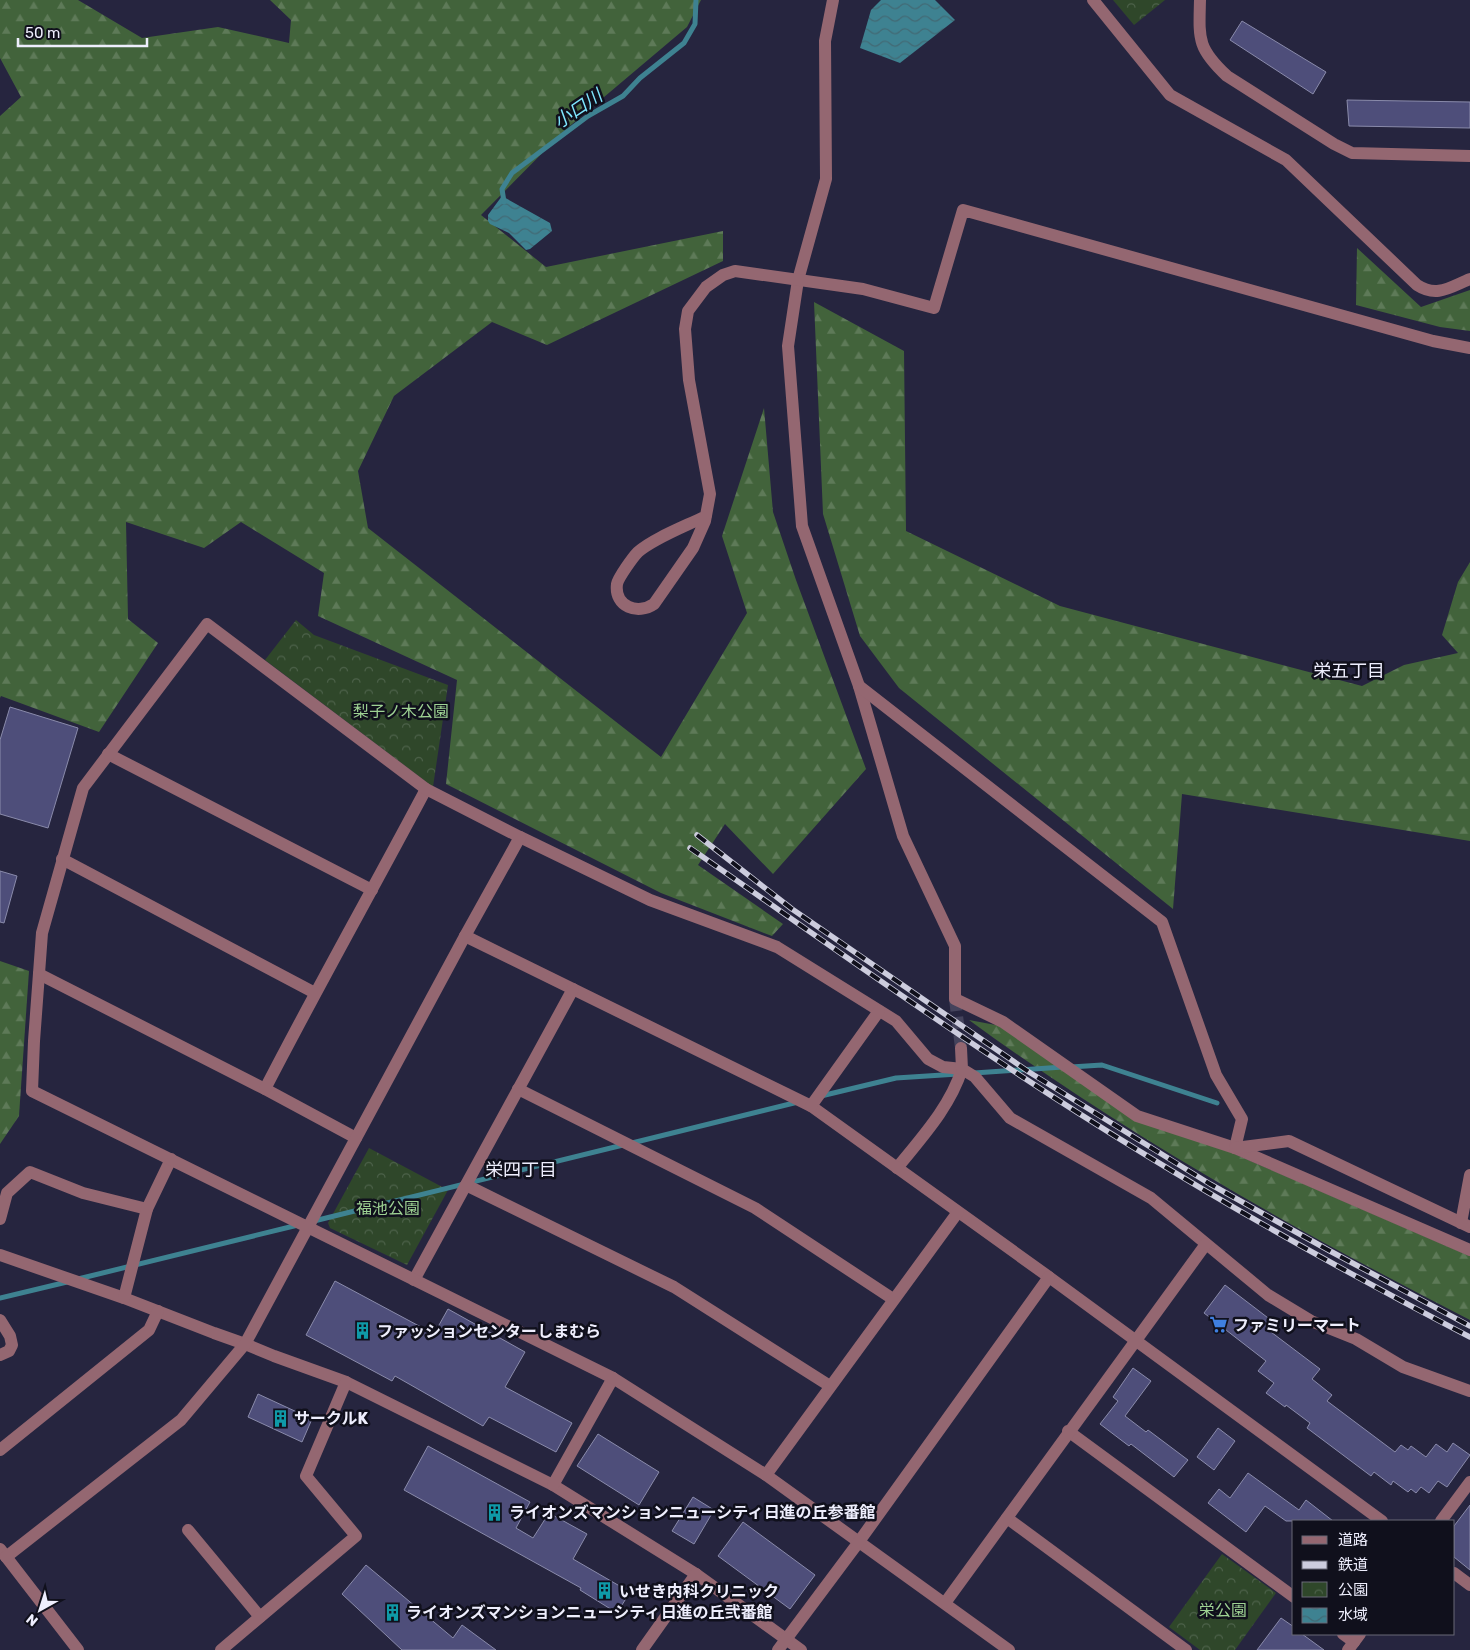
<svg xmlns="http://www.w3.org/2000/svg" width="1470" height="1650" viewBox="0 0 1470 1650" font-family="Rubik,'Noto Sans JP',sans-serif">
<defs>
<pattern id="forest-firs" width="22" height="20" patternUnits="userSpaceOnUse" patternTransform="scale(1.25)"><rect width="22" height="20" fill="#42633b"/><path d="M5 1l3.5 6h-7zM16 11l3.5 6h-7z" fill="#5e7a58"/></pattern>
<pattern id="park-crowns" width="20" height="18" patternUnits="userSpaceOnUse" patternTransform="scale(1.25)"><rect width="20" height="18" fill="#2f472a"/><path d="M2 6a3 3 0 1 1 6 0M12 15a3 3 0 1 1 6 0" fill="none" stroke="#4d624a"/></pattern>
<pattern id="water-waves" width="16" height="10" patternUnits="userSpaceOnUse" patternTransform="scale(1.25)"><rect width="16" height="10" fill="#3e8291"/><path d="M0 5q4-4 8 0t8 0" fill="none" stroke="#426a75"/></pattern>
</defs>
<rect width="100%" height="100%" fill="#26253f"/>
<g fill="url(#forest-firs)">
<polygon points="0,0 78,0 142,38 218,27 289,43 291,20 270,0 701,0 687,27 565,130 481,215 546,267 723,231 723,261 547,345 492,322 394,396 358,471 368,528 661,757 747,613 722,536 764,408 773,512 796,580 866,769 773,874 725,824 698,865 783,924 772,936 661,893 446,784 457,680 318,616 324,573 241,522 204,548 126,522 128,619 158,643 99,732 1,696 0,698 0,116 21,97 0,58"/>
<polygon points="1357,248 1421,307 1470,290 1470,331 1440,327 1356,305"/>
<polygon points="814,302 904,351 906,531 1060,606 1362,686 1404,665 1458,653 1442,635 1458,582 1470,562 1470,841 1182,794 1173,909 899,688 860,636 823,514"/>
<polygon points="0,961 29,971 19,1116 0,1144"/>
<path d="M969,1020L1001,1026L1135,1120L1230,1152L1470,1256V1320C1297,1231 1126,1135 969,1020Z"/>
</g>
<g fill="url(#park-crowns)">
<polygon points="1113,0 1165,0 1134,25"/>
<polygon points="296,620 314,635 448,685 433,787 265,660"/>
<polygon points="369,1148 448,1190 407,1265 330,1228 328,1223"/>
<polygon points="1222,1554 1276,1593 1235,1650 1200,1650 1169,1627"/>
</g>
<g fill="url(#water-waves)">
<polygon points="881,0 935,0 955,20 900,63 860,48 871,10"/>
<polygon points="502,196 550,223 552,231 530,249 526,250 509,233 490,224 488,221 488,215"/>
</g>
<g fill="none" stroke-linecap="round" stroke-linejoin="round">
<g stroke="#3e8291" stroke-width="5">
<polyline points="504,202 502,189 512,173 588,116 623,96 640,78 684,43 695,24 696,0"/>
<polyline points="1071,1067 1102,1065 1217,1103"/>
<polyline points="974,1073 1063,1067"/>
<polyline points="821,1096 896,1078 958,1074"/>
<polyline points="632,1143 798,1102"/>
<polyline points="314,1221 623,1145"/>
<polyline points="78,1279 298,1225"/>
<polyline points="0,1298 67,1282"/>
</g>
</g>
<g fill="#4e4e7a" stroke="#8a8bab">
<polygon points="1242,21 1326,72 1313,94 1230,40"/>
<polygon points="1347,100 1470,102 1470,128 1349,126"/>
<polygon points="10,707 78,728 48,828 0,814 0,740"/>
<polygon points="0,871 17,876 4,923 0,922"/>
<polygon points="335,1281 434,1334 448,1309 525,1352 505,1387 572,1423 556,1452 489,1417 483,1426 395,1376 392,1381 306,1335"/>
<polygon points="1225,1285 1276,1324 1271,1332 1320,1369 1312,1379 1332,1395 1327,1401 1395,1452 1401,1445 1408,1450 1411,1446 1426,1457 1436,1444 1447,1452 1453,1443 1470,1455 1447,1487 1438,1481 1429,1493 1421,1487 1416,1493 1411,1489 1408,1492 1393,1481 1391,1485 1374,1472 1371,1476 1307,1428 1310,1423 1286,1405 1285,1407 1266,1393 1274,1383 1258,1371 1266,1361 1204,1313"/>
<polygon points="1133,1368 1151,1381 1125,1416 1146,1432 1148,1430 1188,1460 1174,1477 1131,1444 1129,1446 1100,1424 1118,1401 1113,1397"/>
<polygon points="258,1394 312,1419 302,1442 248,1417"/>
<polygon points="1218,1428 1235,1441 1214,1470 1197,1457"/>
<polygon points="598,1434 659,1472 639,1505 577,1466"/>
<polygon points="428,1446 530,1502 516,1528 533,1538 549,1513 587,1534 573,1559 630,1592 617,1613 580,1590 581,1588 404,1490"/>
<polygon points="1248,1473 1299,1510 1306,1500 1333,1521 1286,1521 1265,1506 1246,1532 1208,1503 1219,1489 1230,1498"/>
<polygon points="693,1497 714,1510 694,1544 672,1531"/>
<polygon points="1470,1505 1470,1570 1454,1557 1454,1526"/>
<polygon points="743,1522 815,1575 790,1609 718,1556"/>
<polygon points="366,1565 453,1638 462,1625 496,1650 402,1650 342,1594"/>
<polygon points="1281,1618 1294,1627 1294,1634 1302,1634 1324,1650 1257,1650"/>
</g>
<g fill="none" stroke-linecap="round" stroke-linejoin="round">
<polyline stroke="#44435c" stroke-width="12" stroke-dasharray="12 6" stroke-linecap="butt" points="955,999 961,1048"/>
<g stroke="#946771" stroke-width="12">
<polyline points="833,0 825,41 826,179 798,280 788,346 802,526 859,686 903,836 955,946 955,999 1003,1022 1137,1116 1235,1148 1470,1250"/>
<path d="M1093,0L1170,95L1286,160L1417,285C1437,298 1450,287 1470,279"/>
<path d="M1200,0C1199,39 1197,48 1227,76L1334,144L1352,153L1470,156"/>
<path d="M706,516C686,526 654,538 638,552C633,557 618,578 617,584C614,607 638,615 654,604L693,548L705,521L710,494L689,380L685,329L688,311L706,287L723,275L735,271L863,289L934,308L963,210L1433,341L1470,348"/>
<polyline points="859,686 1162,922 1216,1075 1242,1119 1235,1148"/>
<polyline points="108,754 372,890"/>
<path d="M520,837L650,900L777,947L896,1021L928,1059L943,1067L962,1069C950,1107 922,1137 897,1168"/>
<polyline points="62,859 315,993"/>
<polyline points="465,936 811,1106 1049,1277 1382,1521"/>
<polyline points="39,974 265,1089 356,1138"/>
<polyline points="961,1048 962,1069 975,1077 1010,1118 1151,1198 1268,1295 1311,1321 1356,1339 1403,1367 1470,1391"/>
<path d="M265,1089C317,988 373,889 426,789"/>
<polyline points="518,1089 755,1208 893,1299"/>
<polyline points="811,1106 879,1011"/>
<polyline points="1235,1148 1289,1141 1470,1227"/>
<polyline points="466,1185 674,1287 830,1386"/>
<polyline points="0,1219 7,1193 30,1172 83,1193 147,1209"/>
<polyline points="1461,1223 1470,1175"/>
<polyline points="0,1255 124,1298 214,1333 245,1344 274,1356 346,1382 553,1485 696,1574 801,1650"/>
<polyline points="414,1280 573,989"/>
<polyline points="124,1298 147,1209 171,1159"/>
<polyline points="0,1320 10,1336 12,1345 9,1351 0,1355"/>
<polyline points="1068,1431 1294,1597"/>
<polyline points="0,1450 149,1330 158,1311"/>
<polyline points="766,1475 958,1212"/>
<polyline points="553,1485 613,1378"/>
<polyline points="1007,1518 1186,1650"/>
<polyline points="1441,1521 1470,1482"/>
<polyline points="188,1530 260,1617"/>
<polyline points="0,1549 78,1650"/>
<polyline points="6,1557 181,1420 245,1344 465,936 520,837 426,789 207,624 83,788 42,933 34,1041 32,1091 613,1378 766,1475 1009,1650"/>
<polyline points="1454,1573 1470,1585"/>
<polyline points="945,1603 1206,1244"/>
<polyline points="1343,1634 1354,1642"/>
<polyline points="221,1650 356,1536 306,1476 346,1382"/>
<polyline points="642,1650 696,1574"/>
<polyline points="778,1650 858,1543 1049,1277"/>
<polyline points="1348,1650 1360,1634"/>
</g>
<defs>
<g id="rail">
<polyline points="697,835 792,909 1029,1072 1210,1184 1330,1251 1470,1326"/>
<path d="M690,848C794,920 897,994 1003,1064C1153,1164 1310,1254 1470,1337"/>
</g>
</defs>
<use href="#rail" stroke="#ccd" stroke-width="5.5"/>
<use href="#rail" stroke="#10101c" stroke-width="4" stroke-dasharray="11" stroke-linecap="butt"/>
</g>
<defs>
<symbol id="supermarket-bare" viewBox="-9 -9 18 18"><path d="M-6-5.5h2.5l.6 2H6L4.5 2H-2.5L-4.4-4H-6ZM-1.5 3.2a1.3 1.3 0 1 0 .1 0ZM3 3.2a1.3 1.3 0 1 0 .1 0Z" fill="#3f7fe0" stroke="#10101c" stroke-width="2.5" paint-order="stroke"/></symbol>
<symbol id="building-bare" viewBox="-9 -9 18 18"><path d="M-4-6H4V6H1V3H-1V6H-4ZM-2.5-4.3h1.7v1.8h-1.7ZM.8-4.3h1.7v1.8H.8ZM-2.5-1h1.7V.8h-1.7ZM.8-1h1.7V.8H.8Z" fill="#0f9aa8" stroke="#10101c" stroke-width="2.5" paint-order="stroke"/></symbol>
</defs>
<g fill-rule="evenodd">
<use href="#supermarket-bare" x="1206" y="1312" width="25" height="25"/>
<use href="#building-bare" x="350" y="1318" width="25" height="25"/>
<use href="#building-bare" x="268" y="1406" width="25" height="25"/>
<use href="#building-bare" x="482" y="1500" width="25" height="25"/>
<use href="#building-bare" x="592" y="1578" width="25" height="25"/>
<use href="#building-bare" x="380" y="1600" width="25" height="25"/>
</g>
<g text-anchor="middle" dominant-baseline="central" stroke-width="5" stroke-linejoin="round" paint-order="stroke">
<g font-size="16" fill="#9ed293" stroke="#10101c">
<text x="401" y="711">梨子ノ木公園</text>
<text x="388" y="1208">福池公園</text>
<text x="1223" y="1610">栄公園</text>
</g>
<g font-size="16" font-weight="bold" fill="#eeeefd" stroke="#10101c" text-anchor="start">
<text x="1233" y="1325">ファミリーマート</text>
<text x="377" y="1331">ファッションセンターしまむら</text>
<text x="294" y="1418">サークルK</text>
<text x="509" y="1512">ライオンズマンションニューシティ日進の丘参番館</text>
<text x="619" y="1591">いせき内科クリニック</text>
<text x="406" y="1612">ライオンズマンションニューシティ日進の丘弐番館</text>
</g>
<g font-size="18" font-style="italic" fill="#7fe7ff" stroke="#10101c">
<text transform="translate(578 109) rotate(-34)">小口川</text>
</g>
<g font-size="18" fill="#eeeefd" stroke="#10101c">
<text x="1349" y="671">栄五丁目</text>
<text x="521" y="1170">栄四丁目</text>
</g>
</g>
<rect x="1292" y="1520" width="162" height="115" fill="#10101c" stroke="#696976"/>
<rect x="1302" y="1536" width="25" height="8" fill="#946771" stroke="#696976"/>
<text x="1338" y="1545" font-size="15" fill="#eeeefd">道路</text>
<rect x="1302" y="1561" width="25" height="8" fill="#ccccdd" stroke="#696976"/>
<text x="1338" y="1570" font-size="15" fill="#eeeefd">鉄道</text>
<rect x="1302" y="1582" width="25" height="15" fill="url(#park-crowns)" stroke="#696976"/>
<text x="1338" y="1595" font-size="15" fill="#eeeefd">公園</text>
<rect x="1302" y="1608" width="25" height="15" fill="url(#water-waves)" stroke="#696976"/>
<text x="1338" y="1620" font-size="15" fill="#eeeefd">水域</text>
<g transform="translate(40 1610) rotate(219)" stroke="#10101c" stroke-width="4" paint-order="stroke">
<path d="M0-4L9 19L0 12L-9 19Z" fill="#eeeefd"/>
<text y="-8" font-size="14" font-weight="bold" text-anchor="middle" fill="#eeeefd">N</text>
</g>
<path d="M18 38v8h129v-8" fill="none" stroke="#eeeefd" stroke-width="2.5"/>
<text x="25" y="38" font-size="15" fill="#eeeefd" stroke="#10101c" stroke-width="4" paint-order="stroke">50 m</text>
</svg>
